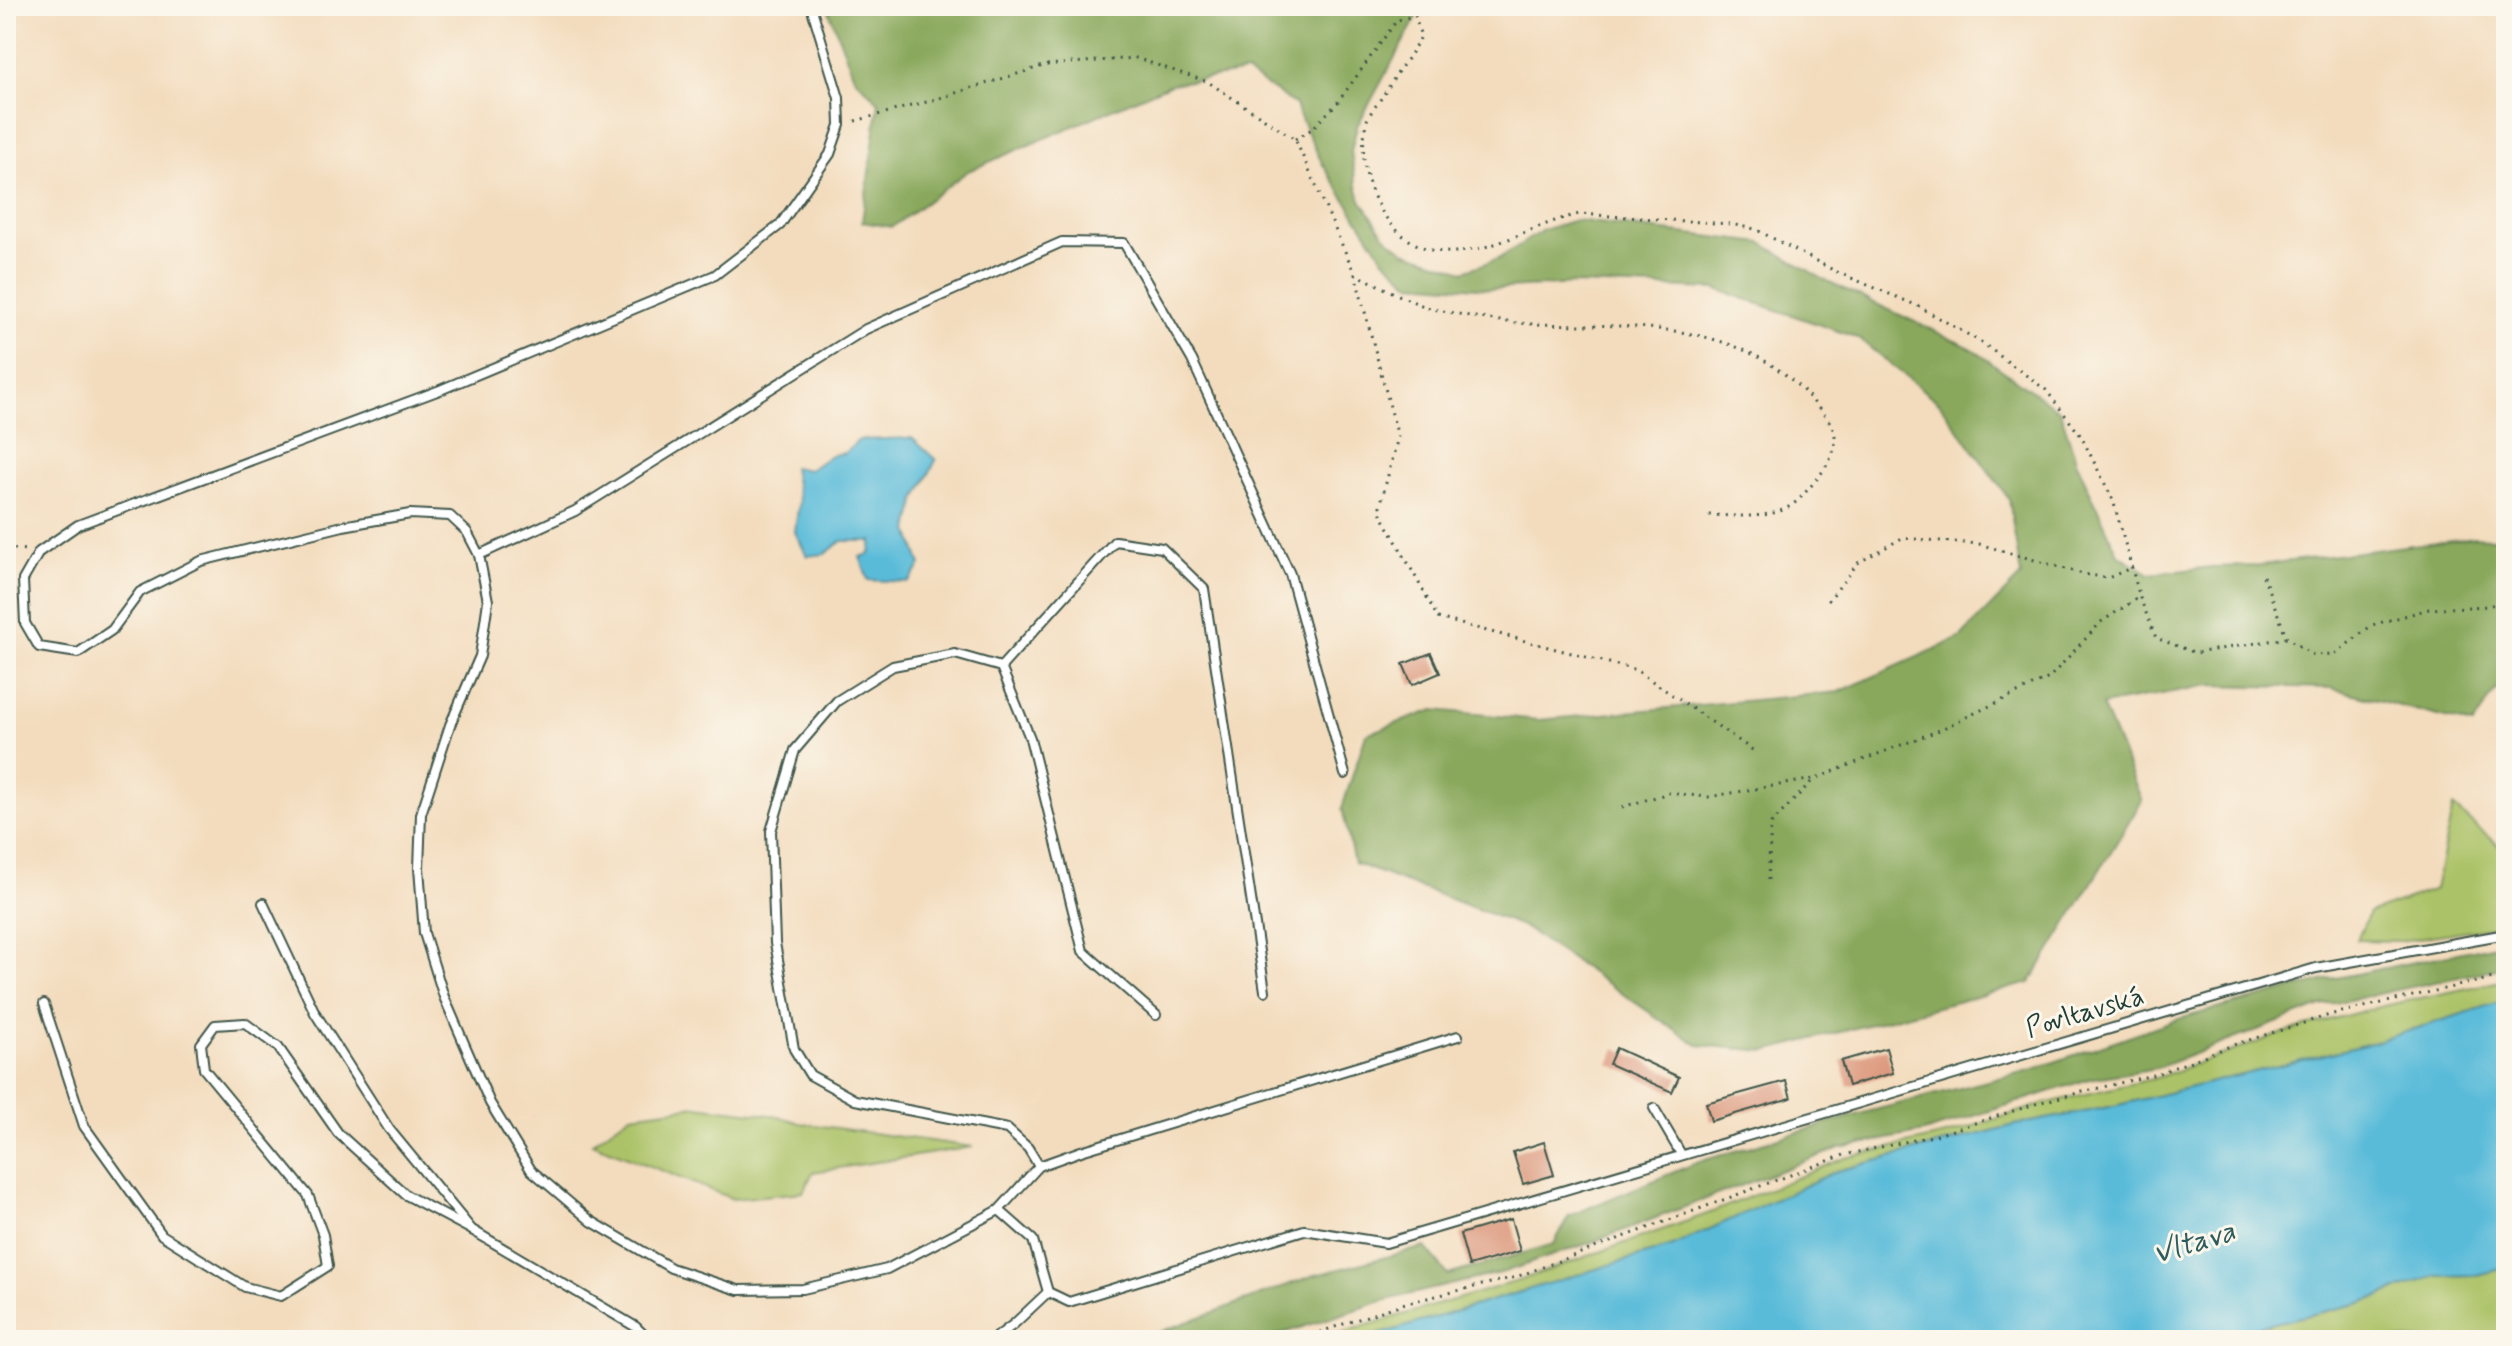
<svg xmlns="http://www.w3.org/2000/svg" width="2512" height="1346" viewBox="0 0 2512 1346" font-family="Mynerve,sans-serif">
<rect width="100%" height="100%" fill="#fbf7ec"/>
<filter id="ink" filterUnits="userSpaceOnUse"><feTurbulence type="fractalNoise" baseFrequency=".0125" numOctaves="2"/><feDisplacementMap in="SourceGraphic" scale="16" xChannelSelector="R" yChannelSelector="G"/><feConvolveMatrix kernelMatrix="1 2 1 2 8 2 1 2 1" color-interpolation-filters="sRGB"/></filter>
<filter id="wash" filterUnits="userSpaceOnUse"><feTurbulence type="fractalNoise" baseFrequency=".006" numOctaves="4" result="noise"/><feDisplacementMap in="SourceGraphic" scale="32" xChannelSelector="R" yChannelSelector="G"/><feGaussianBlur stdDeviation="1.8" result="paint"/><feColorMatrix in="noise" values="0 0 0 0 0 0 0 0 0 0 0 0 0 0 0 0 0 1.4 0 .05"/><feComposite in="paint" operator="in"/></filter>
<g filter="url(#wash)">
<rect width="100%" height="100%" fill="#f3dcbd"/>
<g fill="#acc267" stroke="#66804e" stroke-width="2">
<polygon points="2453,807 2506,852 2506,925 2399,941 2357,940 2369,913 2435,889"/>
<polygon points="2506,980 2506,1000 2368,1044 2110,1107 2015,1125 1837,1171 1673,1246 1361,1340 1316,1340 1515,1282 1710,1213 1845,1158 1946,1135 2043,1104 2156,1078 2298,1028 2383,1006"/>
<polygon points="697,1106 778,1116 800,1123 973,1147 813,1172 803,1192 733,1199 592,1143 631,1115"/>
<polygon points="2506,1268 2506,1340 2201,1340 2361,1303 2435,1276 2476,1275"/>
</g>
<g fill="#89a85c" stroke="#547248" stroke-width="2">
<polygon points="827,6 1423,6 1357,126 1351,151 1355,178 1361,200 1385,236 1404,251 1464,271 1498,259 1543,230 1575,220 1762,243 1823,279 1971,348 2060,411 2077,463 2118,554 2150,574 2212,567 2253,566 2474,537 2506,539 2506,674 2473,725 2331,688 2210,685 2102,705 2142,801 2030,983 1766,1051 1698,1045 1522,926 1354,863 1342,808 1366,734 1434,710 1539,720 1839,692 1960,638 2021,576 2009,499 1939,403 1858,338 1716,289 1575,284 1491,289 1410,283 1384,259 1323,165 1294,104 1246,72 1171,84 968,171 892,227 862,222 879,102 854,77"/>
<polygon points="2506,943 2506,967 2321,1006 2157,1068 2089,1079 1924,1132 1840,1148 1595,1241 1504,1272 1386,1300 1271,1337 1259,1340 1138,1340 1312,1276 1425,1247 1448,1275 1554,1244 1569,1216 1698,1162 1863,1113 2034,1069 2178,1019 2322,981"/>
</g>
<g fill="#5abbd9" stroke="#3c7c86" stroke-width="2">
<polygon points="912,438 936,460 916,499 909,530 921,565 909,582 868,580 860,557 870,554 872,541 842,541 825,554 807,556 795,532 799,501 793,467 809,470 831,455 845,453 859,440"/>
<polygon points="2506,1000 2506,1268 2476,1275 2435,1276 2361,1303 2201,1340 1361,1340 1673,1246 1837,1171 2015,1125 2110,1107 2368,1044"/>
</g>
<g id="blocks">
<g fill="#db9579">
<polygon points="1431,653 1440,673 1412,685 1403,664"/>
<polygon points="1616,1048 1679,1077 1672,1092 1609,1064"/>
<polygon points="1886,1048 1893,1073 1848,1086 1841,1061"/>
<polygon points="1786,1081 1791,1098 1711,1121 1706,1103"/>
<polygon points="1544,1142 1554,1175 1523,1184 1513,1152"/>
<polygon points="1511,1219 1520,1251 1469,1266 1460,1234"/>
</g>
</g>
</g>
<g filter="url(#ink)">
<use href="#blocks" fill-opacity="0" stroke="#3f5549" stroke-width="2"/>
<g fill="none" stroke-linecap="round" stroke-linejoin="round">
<defs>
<g id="lane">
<polyline points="811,6 839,98 840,125 830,154 780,225 715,275 440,390 78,525 39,552 23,580 25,623 39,647 78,653 112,630 140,592 201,561 343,526 410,514 450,516 467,532 479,555 488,601 480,656 450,725 421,814 419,868 424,933 444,997 490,1103 531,1170 591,1221 671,1268 738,1290 803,1289 887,1269 999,1210 1039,1166 1081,1151 1458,1036"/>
<polyline points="479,555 575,511 866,329 1062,242 1124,243 1192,360 1290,574 1345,774"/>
<polyline points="1001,667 1115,541 1162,548 1204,589 1265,991"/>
<polyline points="263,903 315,1013 389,1129 472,1230 636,1327 649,1340"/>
<polyline points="44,1004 84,1126 162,1235 245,1287 281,1296 328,1266 323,1235 308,1195 204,1069 201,1044 215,1025 245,1023 278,1047 338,1133 406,1195 472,1230"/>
<polyline points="1654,1108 1681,1154"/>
<polyline points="1039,1166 1028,1148 1007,1129 855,1100 810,1075 794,1049 775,943 771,831 795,750 837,701 893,666 955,654 1001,667 1030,738 1083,951 1156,1015"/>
<polyline points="1048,1292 1069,1302 1304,1230 1386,1243 2316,968 2506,934"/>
<polyline points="993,1340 1014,1324 1048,1292 1033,1240 999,1210"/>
</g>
</defs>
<use href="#lane" stroke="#3f5549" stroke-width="12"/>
<g stroke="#3f5549" stroke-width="3" stroke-dasharray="2 6" stroke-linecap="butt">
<polyline points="855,121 930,101 1046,65 1136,58 1208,82 1295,139 1355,274 1398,437 1379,510 1438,618 1636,670 1754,751"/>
<path d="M1295,139L1312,129L1338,102L1397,20L1415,16L1421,37C1409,56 1396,75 1384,94C1379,102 1371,111 1367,120C1365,125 1365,132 1364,138C1359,186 1390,248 1444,252C1491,255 1534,223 1580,214L1730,224L1755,229L1837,272L1918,306L1981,342L2046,390L2081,436L2113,500L2140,598L2156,638L2196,653L2287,638L2313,655L2335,654L2372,625L2429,609L2488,606L2506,601"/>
<path d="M1355,274C1378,284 1416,306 1438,310C1469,316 1503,323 1534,324C1633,327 1745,318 1815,404C1820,411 1830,420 1833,428C1843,453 1817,479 1802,496C1779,523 1736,515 1705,515"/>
<polyline points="6,548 26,550"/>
<polyline points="2263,576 2287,638"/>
<polyline points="1828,601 1858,563 1902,538 1979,544 2083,574 2108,578 2133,567"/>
<polyline points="1622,807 1669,793 1708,797 1814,779 1937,731 2049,678 2101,622 2138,598"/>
<polyline points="1768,880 1771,824 1812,781"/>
<polyline points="1297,1340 1402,1304 1516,1277 1844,1155 1937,1135 2045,1101 2157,1074 2233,1045 2333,1014 2506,975"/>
</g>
<use href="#lane" stroke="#fff" stroke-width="8"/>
</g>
</g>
<g text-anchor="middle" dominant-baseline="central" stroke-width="6" stroke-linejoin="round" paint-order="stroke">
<g font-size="28" fill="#1f3d34" stroke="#fbf7ec">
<text transform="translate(2085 1013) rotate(-16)">Povltavská</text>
</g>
<g font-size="30" font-style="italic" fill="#2e5c5d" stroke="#fbf7ec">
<text transform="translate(2194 1243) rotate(-17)">Vltava</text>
</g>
</g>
<rect width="2512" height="1346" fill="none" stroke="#fbf7ec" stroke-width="32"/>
</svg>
